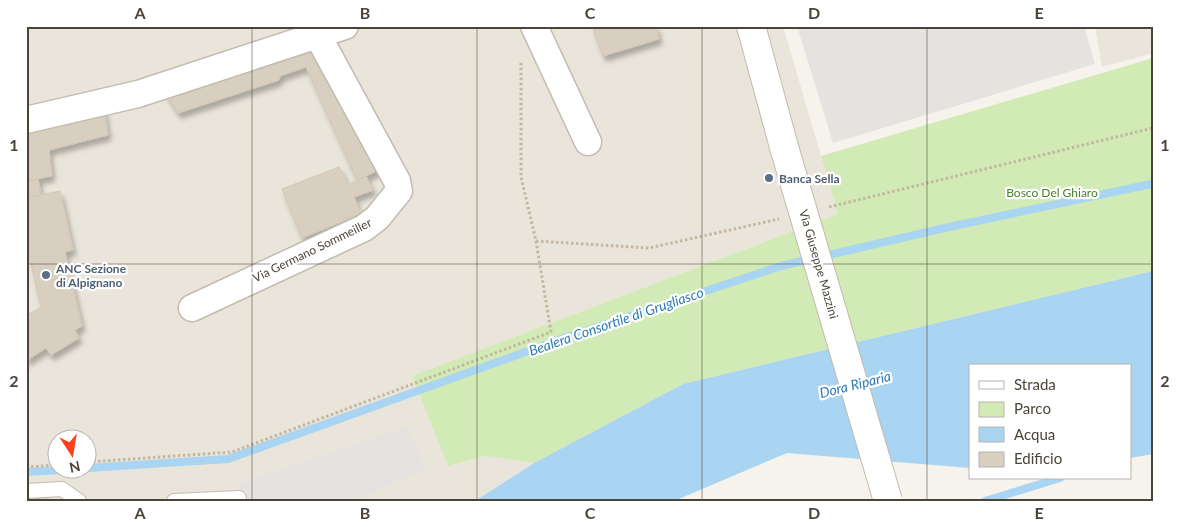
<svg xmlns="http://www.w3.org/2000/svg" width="1179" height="527" viewBox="0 0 1179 527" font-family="Lato,sans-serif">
<defs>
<filter id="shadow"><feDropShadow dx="3" dy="5.5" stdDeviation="2.5" flood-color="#0004"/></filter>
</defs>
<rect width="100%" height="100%" fill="#f6f3ec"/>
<g fill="#eae5da" fill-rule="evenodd">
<path d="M26,26H783L838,214L413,376L448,466L485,456L534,463L475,501H26ZM58,440H88V470H58Z"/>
<polygon points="1095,26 1153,26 1153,53 1102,67"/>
</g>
<polygon fill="#d2eab5" points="1153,58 1153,271 683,384 534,463 485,456 448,466 412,376 838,214 821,156"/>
<g fill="#e5e3e0">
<polygon points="797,26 1084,26 1095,64 833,143"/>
<polygon points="408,426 425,469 353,501 240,501 236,485"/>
</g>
<polygon fill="#a9d4f2" points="1153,271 1153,454 1130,458 1130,366 970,366 970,468 787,453 674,501 475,501 534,463 683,384"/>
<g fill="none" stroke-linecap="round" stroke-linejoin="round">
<g stroke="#a9d4f2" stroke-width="8">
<polyline points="88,468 228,459 570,336 781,266 949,227 1151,184"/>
<polyline points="26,472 62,470"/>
<polyline points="985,501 1060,478"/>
</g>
</g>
<g fill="#d8cfc1" stroke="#d3c7b4" filter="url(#shadow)">
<polygon points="592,26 656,26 659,39 603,56"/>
<polygon points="314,45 383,168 357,180 306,67 280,76 279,80 178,113 164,91"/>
<polygon points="104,109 108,135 49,150 52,176 26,181 26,126"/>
<polygon points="339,167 348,185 366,176 373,190 354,197 361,214 302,238 282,189"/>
<polygon points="38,179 41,195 26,198 26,181"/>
<polygon points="60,191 73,250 65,252 82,326 75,330 79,338 51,355 46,348 26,361 26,316 41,307 26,242 26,198"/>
<polygon points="46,496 48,501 27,501"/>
</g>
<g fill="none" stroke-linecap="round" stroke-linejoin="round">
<defs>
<g id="service">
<polyline points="26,491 62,489 79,501"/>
<polyline points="174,501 239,498"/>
</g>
<g id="minor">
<polyline points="534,26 588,142"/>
<polyline points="26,120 138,94 345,26"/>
<polyline points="192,308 364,228 377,218 399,191 397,181 318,36"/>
</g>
<polyline id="tertiary" points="751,26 784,147"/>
</defs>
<use href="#service" stroke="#c2bbae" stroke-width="16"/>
<use href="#minor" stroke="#c2bbae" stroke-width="29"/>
<use href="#tertiary" stroke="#c2bbae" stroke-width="30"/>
<g stroke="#c4b79f" stroke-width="3" stroke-dasharray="2.5 2.5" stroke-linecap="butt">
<polyline points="829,207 1153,128"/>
<polyline points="536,241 649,248 779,219"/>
<polyline points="88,462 232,452 551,332 536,241 521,177 521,62"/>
<polyline points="26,467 58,465"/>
</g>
<use href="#service" stroke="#fff" stroke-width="14"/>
<use href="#minor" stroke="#fff" stroke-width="26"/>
<use href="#tertiary" stroke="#fff" stroke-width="28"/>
<defs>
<polyline id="tertiary-bridge" points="784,147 888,501"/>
</defs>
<use href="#tertiary-bridge" stroke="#c2bbae" stroke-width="30" stroke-linecap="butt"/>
<use href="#tertiary-bridge" stroke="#fff" stroke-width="28"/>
</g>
<path fill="none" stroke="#4b4439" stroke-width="1" stroke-opacity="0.55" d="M252,26V501M477,26V501M702,26V501M927,26V501M26,264H1153"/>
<g fill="#5c6f8a" stroke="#fff" stroke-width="2">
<circle cx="769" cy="178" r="5"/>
<circle cx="46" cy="275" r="5"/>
</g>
<g text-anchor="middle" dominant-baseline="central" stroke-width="4.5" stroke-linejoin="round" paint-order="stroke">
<g font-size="12" font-weight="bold" fill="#4e5e75" stroke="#fff" text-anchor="start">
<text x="779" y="178">Banca Sella</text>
<text x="56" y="268">ANC Sezione<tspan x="56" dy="14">di Alpignano</tspan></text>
</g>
<g font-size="12" fill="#4a7f2a" stroke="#fff">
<text x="1052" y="192">Bosco Del Ghiaro</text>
</g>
<g font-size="12" fill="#4b4439" stroke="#fff">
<text transform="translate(312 250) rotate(-26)">Via Germano Sommeiller</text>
<text transform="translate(819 264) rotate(74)">Via Giuseppe Mazzini</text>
</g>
<g font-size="14" font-style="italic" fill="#2e7ab2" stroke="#fff">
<text transform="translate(616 321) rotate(-19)">Bealera Consortile di Grugliasco</text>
<text transform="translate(855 384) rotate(-14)">Dora Riparia</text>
</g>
</g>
<rect width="1179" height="527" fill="none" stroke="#ffffff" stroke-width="55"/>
<rect x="969" y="364" width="162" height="115" fill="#ffffff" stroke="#b7b4b0"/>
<rect x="979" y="381" width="25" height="8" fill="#ffffff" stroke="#b7b4b0"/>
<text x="1014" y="390" font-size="15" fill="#4b4439">Strada</text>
<rect x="979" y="402" width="25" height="15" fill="#d2eab5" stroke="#b7b4b0"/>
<text x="1014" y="414" font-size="15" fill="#4b4439">Parco</text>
<rect x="979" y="427" width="25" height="15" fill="#a9d4f2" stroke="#b7b4b0"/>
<text x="1014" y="440" font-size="15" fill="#4b4439">Acqua</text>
<rect x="979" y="452" width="25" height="15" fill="#d8cfc1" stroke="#b7b4b0"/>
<text x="1014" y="464" font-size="15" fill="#4b4439">Edificio</text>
<g transform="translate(72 454) rotate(168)"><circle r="24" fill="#ffffff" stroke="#b7b4b0"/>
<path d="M0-4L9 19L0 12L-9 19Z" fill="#fc3f1d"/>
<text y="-8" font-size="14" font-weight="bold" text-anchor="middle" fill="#4b4439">N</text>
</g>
<rect x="28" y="28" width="1124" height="472" fill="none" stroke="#4b4439" stroke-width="2"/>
<g font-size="16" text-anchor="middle" font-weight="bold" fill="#4b4439">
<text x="140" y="19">A</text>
<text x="365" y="19">B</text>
<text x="590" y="19">C</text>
<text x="814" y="19">D</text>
<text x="1039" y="19">E</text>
<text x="14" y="151">1</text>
<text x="1165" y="151">1</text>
<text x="14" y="387">2</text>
<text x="1165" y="387">2</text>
<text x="140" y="519">A</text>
<text x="365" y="519">B</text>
<text x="590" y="519">C</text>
<text x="814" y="519">D</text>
<text x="1039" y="519">E</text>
</g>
</svg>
